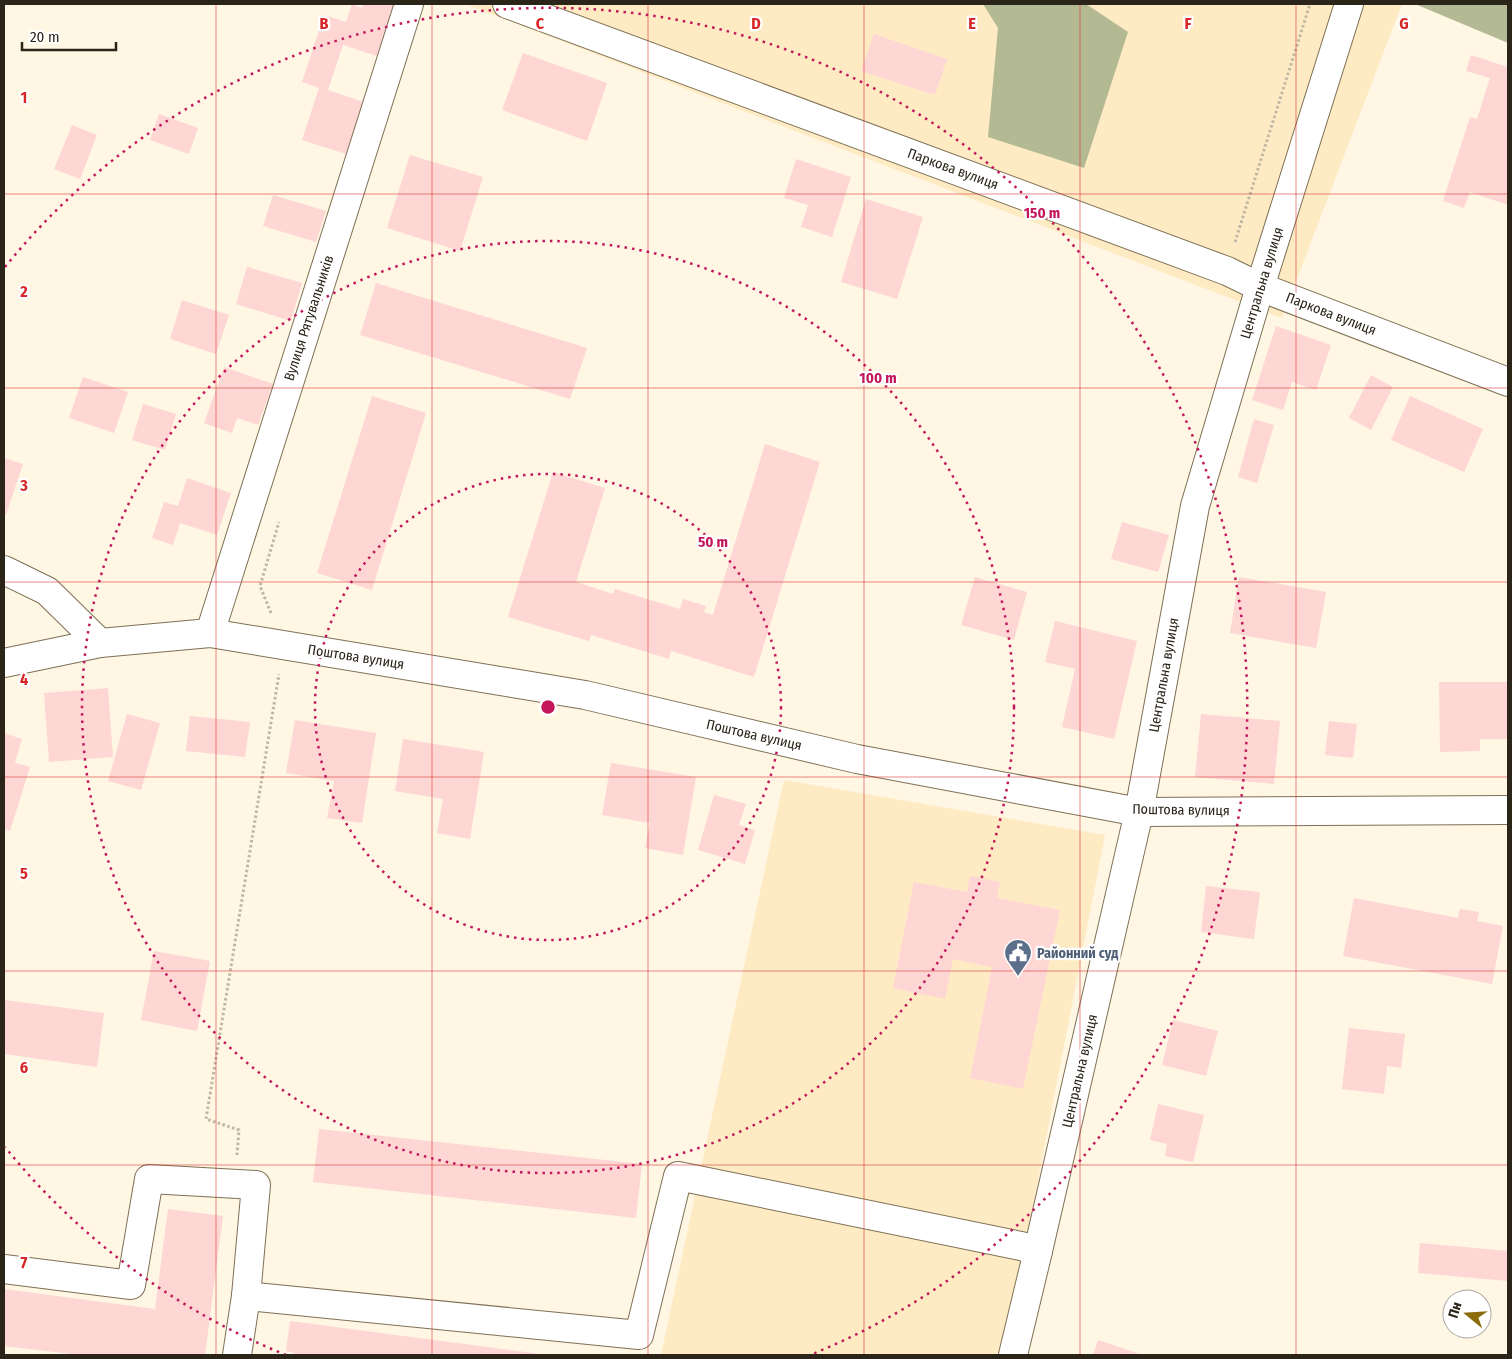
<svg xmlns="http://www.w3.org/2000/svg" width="1512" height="1359" viewBox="0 0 1512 1359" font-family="'Fira Sans Condensed',sans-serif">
<rect width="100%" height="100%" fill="#fff6e3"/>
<g fill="#feebc4">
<polygon points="465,4 1402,4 1282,318"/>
<polygon points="784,780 1105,835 1004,1355 661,1355"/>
</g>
<g fill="#b3b992">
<polygon points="983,4 1086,4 1128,32 1084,168 988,137 998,28"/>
<polygon points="1415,4 1508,4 1508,43"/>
</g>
<g fill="#fed7d5">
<polygon points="352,4 361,8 363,4 394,4 377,56 343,45 328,90 364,102 346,154 302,140 319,88 302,82 324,15 346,22"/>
<polygon points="874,34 947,59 935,95 861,71"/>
<polygon points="523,53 607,83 587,141 502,110"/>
<polygon points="1471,55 1508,67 1508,205 1470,192 1464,208 1443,201 1470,117 1477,119 1490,78 1466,71"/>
<polygon points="159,114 198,128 189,154 150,140"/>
<polygon points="72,125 97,135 80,179 54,169"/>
<polygon points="410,155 483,177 460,251 387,228"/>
<polygon points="796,159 851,177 832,237 801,227 808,205 784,198"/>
<polygon points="273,195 326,211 316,242 263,226"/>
<polygon points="866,199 923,217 897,299 841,282"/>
<polygon points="247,267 302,283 291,321 236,304"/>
<polygon points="376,283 587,348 570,399 360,335"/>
<polygon points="182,300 229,315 216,354 170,339"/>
<polygon points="1276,326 1331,345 1316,390 1292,382 1283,410 1252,400"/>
<polygon points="224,367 273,384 258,425 237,418 232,433 204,423"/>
<polygon points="1371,375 1393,387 1371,430 1349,418"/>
<polygon points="83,377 128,392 114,433 69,418"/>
<polygon points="372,396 426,413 372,590 317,573"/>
<polygon points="1410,396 1483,429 1464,472 1391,440"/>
<polygon points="143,404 176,414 165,450 132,440"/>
<polygon points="1254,419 1274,425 1257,483 1238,477"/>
<polygon points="765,444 820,462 754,677 671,651 669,659 591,635 589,641 508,617 553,472 605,488 576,582 613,594 615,589 680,609 683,599 706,606 704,612 713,615"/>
<polygon points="4,458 23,464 6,515 4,514"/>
<polygon points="187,478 231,493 217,535 180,523 173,545 152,538 164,502 178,506"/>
<polygon points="1122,522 1169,535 1158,572 1111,559"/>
<polygon points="975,577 1027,592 1014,640 961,625"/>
<polygon points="1239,577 1326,592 1316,648 1230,633"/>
<polygon points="1055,621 1137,641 1114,739 1062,727 1075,669 1045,662"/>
<polygon points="1439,682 1508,682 1508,739 1480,739 1480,751 1440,752"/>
<polygon points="108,688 113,757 49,762 44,693"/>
<polygon points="127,714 160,723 141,790 108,781"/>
<polygon points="1201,714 1280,721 1274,784 1195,777"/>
<polygon points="190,716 250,722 245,757 186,751"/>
<polygon points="295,720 376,733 362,823 327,818 334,781 286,773"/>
<polygon points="1329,721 1357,724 1353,758 1325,755"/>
<polygon points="4,733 22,739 15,763 30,767 10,831 4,829"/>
<polygon points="403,739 484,752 470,839 437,833 443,799 395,791"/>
<polygon points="611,763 696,777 683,855 645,848 650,823 602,815"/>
<polygon points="714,795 746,804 739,825 755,830 745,864 698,850"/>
<polygon points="970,876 1000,882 997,898 1060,910 1023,1089 970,1078 992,967 953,959 945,999 893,988 914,882 967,892"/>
<polygon points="1206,886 1260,892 1254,939 1201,932"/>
<polygon points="1354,898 1458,918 1460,909 1479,912 1477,921 1503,926 1492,984 1343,956"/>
<polygon points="154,951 210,961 197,1031 141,1020"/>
<polygon points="4,1000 104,1013 97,1067 4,1054"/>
<polygon points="1173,1020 1218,1031 1206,1076 1162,1065"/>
<polygon points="1349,1028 1405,1034 1401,1068 1387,1066 1384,1094 1342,1089"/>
<polygon points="1158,1104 1204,1115 1193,1162 1165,1156 1167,1144 1150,1140"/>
<polygon points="319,1129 642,1164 636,1218 313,1182"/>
<polygon points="168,1209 223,1216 205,1355 79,1355 4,1346 4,1289 155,1309"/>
<polygon points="1420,1243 1508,1251 1508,1281 1418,1273"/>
<polygon points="290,1321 540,1354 540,1355 293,1355 294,1353 286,1351"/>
<polygon points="1098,1340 1143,1355 1093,1355"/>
</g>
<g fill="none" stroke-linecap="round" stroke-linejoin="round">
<defs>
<g id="minor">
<polyline points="507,4 1227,271 1260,287 1508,382"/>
<polyline points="4,570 47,591 100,643"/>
<polyline points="210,633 409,4"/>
<polyline points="4,663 100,643 210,633 585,695 857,759 1139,812 1508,810"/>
<polyline points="4,1269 131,1285 149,1179 256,1185 246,1296 237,1355"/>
<polyline points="246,1296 639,1335 678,1176 1021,1246 1038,1251"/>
<polyline points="1013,1355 1038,1251 1139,812 1195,506 1260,287 1349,4"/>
</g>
</defs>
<use href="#minor" stroke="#7e7054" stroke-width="30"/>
<g stroke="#bfb7a6" stroke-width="3" stroke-dasharray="2.5 2.5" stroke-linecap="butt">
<polyline points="1235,242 1310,4"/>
<polyline points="271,613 260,586 279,522"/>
<polyline points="237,1155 239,1130 206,1119 279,674"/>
</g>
<use href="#minor" stroke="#fff" stroke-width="28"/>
</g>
<path fill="none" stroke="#d62828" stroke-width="1" stroke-opacity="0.55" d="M216,4V1355M432,4V1355M648,4V1355M864,4V1355M1080,4V1355M1296,4V1355M4,194H1508M4,388H1508M4,582H1508M4,777H1508M4,971H1508M4,1165H1508"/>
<g fill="none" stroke="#c2185b" stroke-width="2.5" stroke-dasharray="2.5 5">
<circle cx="548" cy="707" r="233"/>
<circle cx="548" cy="707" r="466"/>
<path d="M286 1355A699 699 0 0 1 5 1147M5 267A699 699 0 1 1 810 1355"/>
</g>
<defs>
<symbol id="civic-pin" viewBox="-11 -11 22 30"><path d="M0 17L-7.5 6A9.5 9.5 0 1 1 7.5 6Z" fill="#5c6f8a" stroke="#fff"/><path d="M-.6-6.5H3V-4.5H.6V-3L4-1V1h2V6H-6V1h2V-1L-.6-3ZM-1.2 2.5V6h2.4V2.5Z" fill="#fff"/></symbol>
</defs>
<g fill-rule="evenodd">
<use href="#civic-pin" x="1002" y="937" width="32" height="43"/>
</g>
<g text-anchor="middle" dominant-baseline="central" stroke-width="4.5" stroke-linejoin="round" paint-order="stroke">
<g font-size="14" fill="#2b2519" stroke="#fff">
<text transform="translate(953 169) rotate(20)">Паркова вулиця</text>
<text transform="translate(1262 283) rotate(-73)">Центральна вулиця</text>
<text transform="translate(1331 314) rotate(21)">Паркова вулиця</text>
<text transform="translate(309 318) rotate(-72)">Вулиця Рятувальників</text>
<text transform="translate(356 657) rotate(9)">Поштова вулиця</text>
<text transform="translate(1164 675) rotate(-80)">Центральна вулиця</text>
<text transform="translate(754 735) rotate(13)">Поштова вулиця</text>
<text transform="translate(1181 810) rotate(1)">Поштова вулиця</text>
<text transform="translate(1080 1071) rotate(-77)">Центральна вулиця</text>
</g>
<g font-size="14" font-weight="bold" fill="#4e5e75" stroke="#fff" text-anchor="start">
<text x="1037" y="953">Районний суд</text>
</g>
</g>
<g font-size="16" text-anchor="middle" font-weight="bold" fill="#d62828" stroke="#fff" stroke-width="4.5" stroke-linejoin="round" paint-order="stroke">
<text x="324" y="29">B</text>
<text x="540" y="29">C</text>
<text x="756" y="29">D</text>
<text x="972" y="29">E</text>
<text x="1188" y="29">F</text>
<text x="1404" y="29">G</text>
<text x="24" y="103">1</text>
<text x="24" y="297">2</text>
<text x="24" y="491">3</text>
<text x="24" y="685">4</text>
<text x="24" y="879">5</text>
<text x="24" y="1073">6</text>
<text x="24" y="1268">7</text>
</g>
<circle cx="548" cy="707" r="8" fill="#c2185b" stroke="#fff" stroke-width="2.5"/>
<g font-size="15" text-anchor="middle" font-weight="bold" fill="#c2185b" stroke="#fff" stroke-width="4.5" stroke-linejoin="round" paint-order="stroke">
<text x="1042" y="218">150 m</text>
<text x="878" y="383">100 m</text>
<text x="713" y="547">50 m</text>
</g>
<rect width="1512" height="1359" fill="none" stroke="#2b2519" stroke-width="10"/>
<g transform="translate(1467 1314) rotate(288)"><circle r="24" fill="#ffffff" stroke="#aaa8a3"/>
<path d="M0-4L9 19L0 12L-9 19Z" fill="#8b6b0c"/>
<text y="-8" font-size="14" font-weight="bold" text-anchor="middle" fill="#2b2519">Пн</text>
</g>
<path d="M22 42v8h94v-8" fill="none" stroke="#2b2519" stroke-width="2.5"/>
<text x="30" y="42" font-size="15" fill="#2b2519" stroke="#ffffff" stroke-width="4" paint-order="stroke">20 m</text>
</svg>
